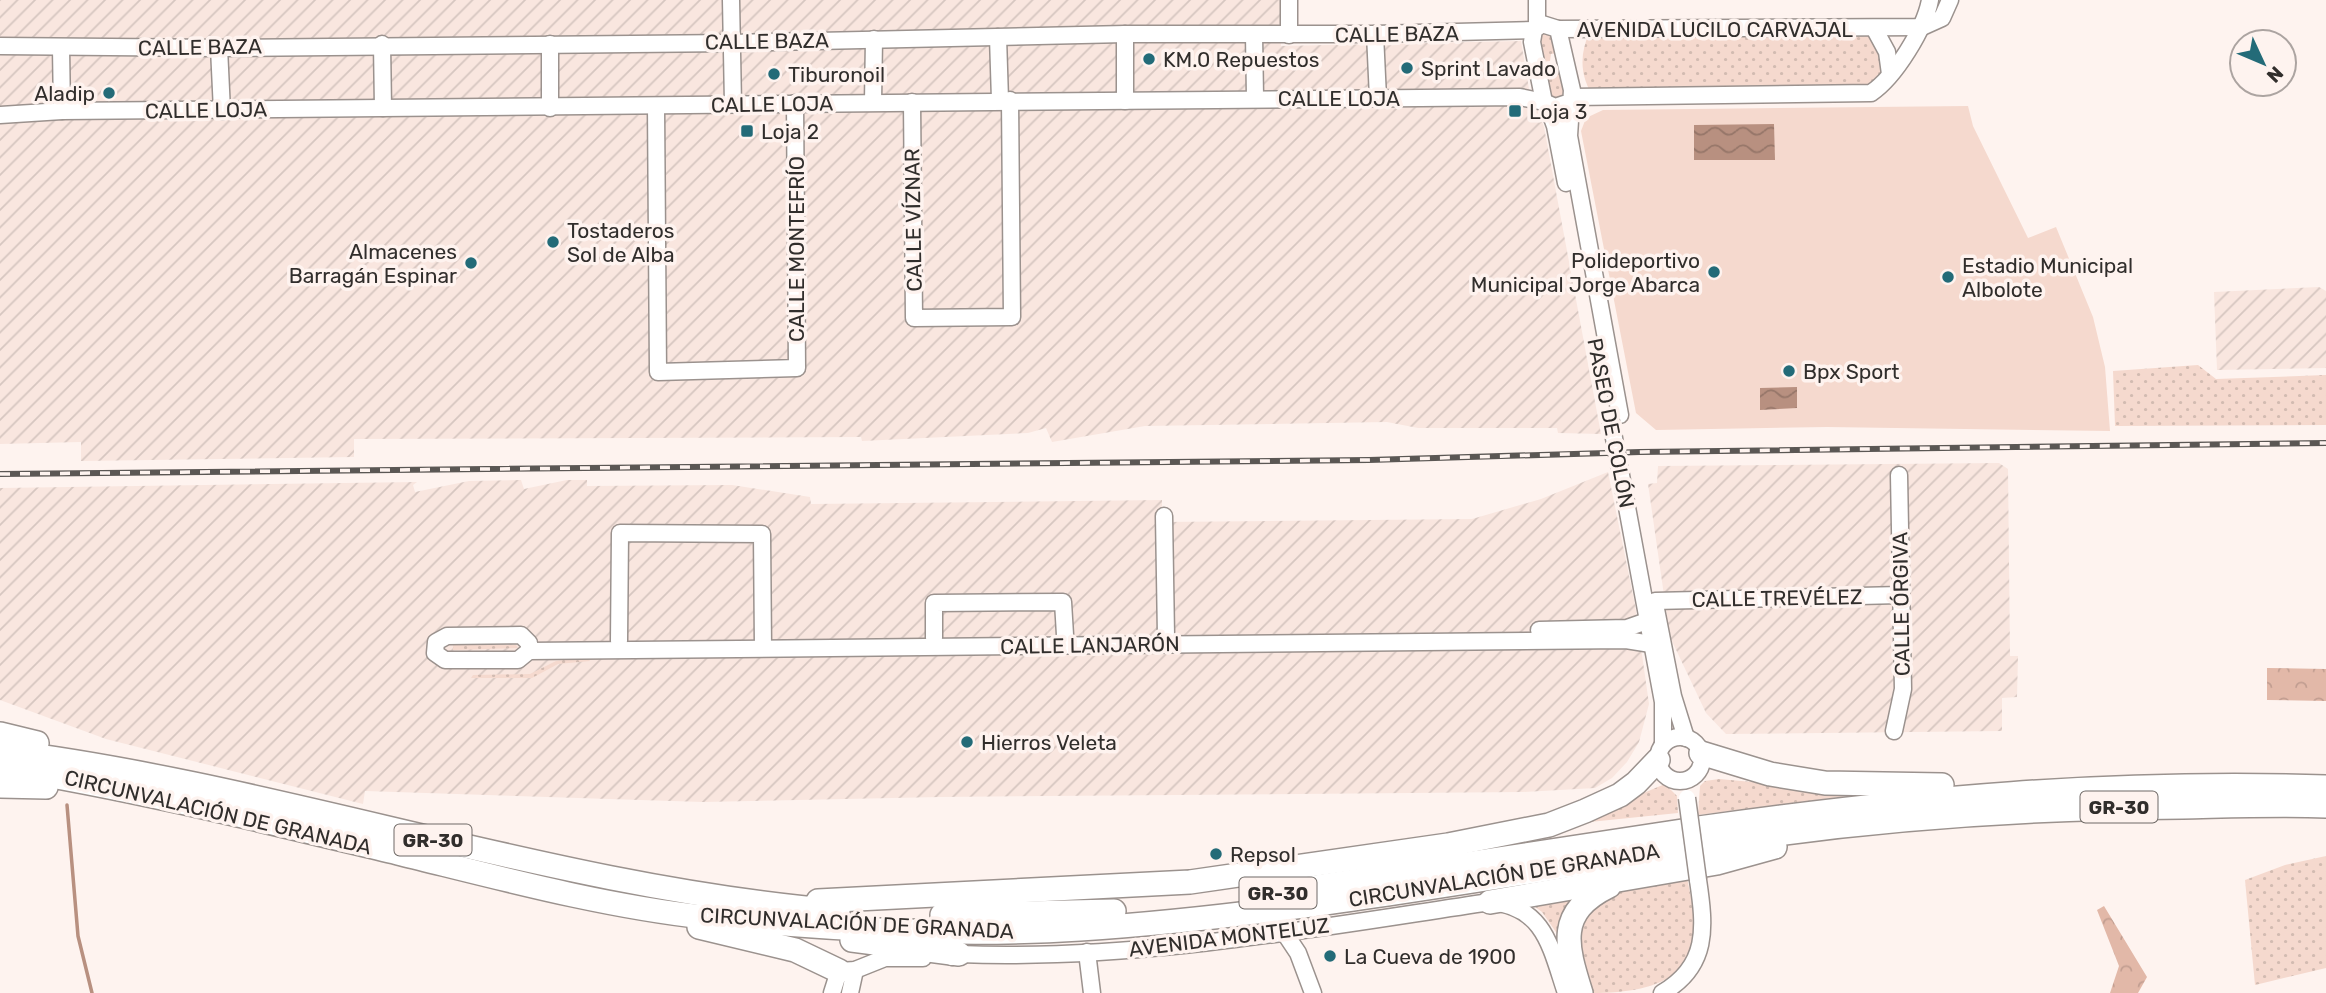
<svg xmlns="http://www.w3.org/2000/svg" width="2326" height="993" viewBox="0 0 2326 993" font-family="Rubik,sans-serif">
<defs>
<pattern id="industrial-furrows" width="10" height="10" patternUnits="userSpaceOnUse" patternTransform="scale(1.75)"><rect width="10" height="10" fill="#f9e6df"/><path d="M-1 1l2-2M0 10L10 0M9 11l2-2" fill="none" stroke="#d6c6c0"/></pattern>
<pattern id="green-dots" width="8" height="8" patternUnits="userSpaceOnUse" patternTransform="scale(1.75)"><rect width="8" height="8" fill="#f5d9ce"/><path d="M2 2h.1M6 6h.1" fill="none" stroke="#d2bbb1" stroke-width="1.8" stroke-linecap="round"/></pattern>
<pattern id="forest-crowns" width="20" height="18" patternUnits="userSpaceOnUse" patternTransform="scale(1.75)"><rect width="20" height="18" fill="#e2b8a8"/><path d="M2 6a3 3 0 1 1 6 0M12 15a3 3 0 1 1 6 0" fill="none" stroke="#c29e91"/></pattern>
<pattern id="water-waves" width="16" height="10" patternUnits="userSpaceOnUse" patternTransform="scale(1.75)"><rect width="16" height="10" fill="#b89080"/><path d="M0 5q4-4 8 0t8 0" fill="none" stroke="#967669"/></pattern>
</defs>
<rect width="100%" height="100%" fill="#fef3ef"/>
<g fill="url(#industrial-furrows)">
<polygon points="0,0 1280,0 1281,46 1521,41 1529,89 1544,127 1601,434 1558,433 1557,428 1418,428 1387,422 1145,426 1052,442 1046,428 1028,433 862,441 861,437 354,439 354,457 81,461 81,442 0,444"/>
<polygon points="2319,287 2326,291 2326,368 2217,370 2214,292"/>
<polygon points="1999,463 2008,469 2010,656 2018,656 2017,697 2002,698 2002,731 1726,734 1706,713 1670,637 1648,484 1657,483 1658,466"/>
<polygon points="1608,472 1635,605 1649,704 1639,742 1627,762 1612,778 1595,788 1522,792 940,797 703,802 365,791 363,804 106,739 0,700 0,488 417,482 413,485 415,492 469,481 521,480 524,489 567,480 587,480 587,486 732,485 810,497 811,504 1162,500 1162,522 1472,519 1541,499"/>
</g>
<g fill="url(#green-dots)">
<path d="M1871,31L1876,36L1883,71L1872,86L1591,93C1580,73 1580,54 1589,33Z"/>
<polygon points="1542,33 1552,33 1558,53 1551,54 1550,61 1542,62 1538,40"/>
<polygon points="1561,69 1565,91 1558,101 1550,97 1544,72"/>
<polygon points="2198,365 2216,379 2326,375 2326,425 2115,426 2113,371"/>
<polygon points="453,645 516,645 518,648 453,650"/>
<polygon points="587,657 590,661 558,664 532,678 471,678 473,675 530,674 556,661"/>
<polygon points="1719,779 1871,793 1698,815 1700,786 1705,781"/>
<polygon points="1665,784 1677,796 1678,813 1570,824"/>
<polygon points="2326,856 2326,968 2255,985 2245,880 2285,865"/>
<path d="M1687,877C1690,897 1700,926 1694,947C1680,988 1629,993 1593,993L1577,933L1587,910L1626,886Z"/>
<polygon points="1577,896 1561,920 1558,935 1542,912 1531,904"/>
</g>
<g fill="url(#forest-crowns)">
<polygon points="2267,668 2326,669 2326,701 2267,700"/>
<polygon points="2104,906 2147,977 2138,993 2110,993 2119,966 2097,910"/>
</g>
<polygon fill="#f5d9ce" points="1968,106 1973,126 2028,238 2056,227 2093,317 2105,367 2110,431 1827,427 1656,430 1636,413 1581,131 1586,118 1603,110"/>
<g fill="url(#water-waves)">
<polygon points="1774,124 1775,160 1694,160 1694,125"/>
<polygon points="1797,387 1797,408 1760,410 1760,388"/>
</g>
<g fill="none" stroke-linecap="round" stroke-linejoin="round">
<polyline stroke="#b89080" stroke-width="3.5" points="67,805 78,936 92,993"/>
<defs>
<g id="minor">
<polyline points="731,0 733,104"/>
<polyline points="1289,0 1289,35"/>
<polyline points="1537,0 1537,27"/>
<polyline points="1874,28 1887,52 1890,74"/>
<polyline points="1558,29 1922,27 1942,18 1950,0"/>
<polyline points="1125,34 1125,101"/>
<polyline points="1375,34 1378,98"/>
<polyline points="1254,35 1255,97"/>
<polyline points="998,37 1000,100"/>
<polyline points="382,44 383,108"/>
<polyline points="0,46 219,48 732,43 1125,34 1375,34 1534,30"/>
<polyline points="61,48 62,111"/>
<polyline points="219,48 222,111"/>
<path d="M1573,97L1871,93C1895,77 1925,28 1930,0"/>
<polyline points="873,102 874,39"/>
<polyline points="912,102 914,318 1012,317 1010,100"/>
<polyline points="1570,102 1555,107 1544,102 1532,42 1534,30 1542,24 1558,29 1572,90 1569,136 1620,415"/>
<polyline points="1547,104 1555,126 1566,183"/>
<polyline points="656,106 658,372 797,368 795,103"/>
<polyline points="550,108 550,44"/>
<polyline points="0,115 62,111 1520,97 1544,102"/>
<polyline points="1624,491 1663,702 1663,744"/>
<polyline points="1164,516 1166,636"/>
<polyline points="1655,601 1900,595"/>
<polyline points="1655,604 1673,696 1686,738"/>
<polyline points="1539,630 1627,628 1647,621"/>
<polyline points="934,638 934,603 1063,602 1065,635"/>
<polyline points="619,641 620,533 762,534 763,648"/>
<polyline points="529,651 529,643 521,635 447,636 436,642 435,653 445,660 518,660 529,651 1626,640 1651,644"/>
<polyline points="1894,731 1903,689 1899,475"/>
<circle cx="1680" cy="759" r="22"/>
<polyline points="1284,932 1298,953 1313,993"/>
<polyline points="1087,952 1092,993"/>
<path d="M952,957L959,954C1137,961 1315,928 1490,902C1545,906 1551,949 1566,993"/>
<polyline points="832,993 839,971 855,970 885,958 923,958"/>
<polyline points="850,993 855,970"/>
<path d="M1662,993C1709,966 1705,927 1698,880"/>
</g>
<g id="highway">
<polyline points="0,734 37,743"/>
<path d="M0,751C283,786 553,887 838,911"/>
<polyline points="1701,753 1770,774 1825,783 1942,785"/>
<path d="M0,767C136,789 268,822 402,854C500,878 603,906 704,917C828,929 956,937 1080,929C1282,916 1483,878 1683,848"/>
<polyline points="0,786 46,787"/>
<path d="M1699,828C1909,798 2114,780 2326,787"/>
<path d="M1702,845C1862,819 2021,808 2183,807C2230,806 2278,804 2326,806"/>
<polyline points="1263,895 1682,831"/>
<polyline points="818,901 1190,882 1448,845 1549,825 1585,811 1620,795 1636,783 1658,760"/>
<polyline points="1490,902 1717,863 1775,847"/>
<polyline points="942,915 1114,911"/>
<polyline points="699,927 795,950 839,971"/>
<polyline points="852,940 959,954"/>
<path d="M1581,993C1566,945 1556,912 1609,886"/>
</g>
</defs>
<use href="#minor" stroke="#9b928e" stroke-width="19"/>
<use href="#highway" stroke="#9b928e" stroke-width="26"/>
<use href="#minor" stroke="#fff" stroke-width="16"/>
<use href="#highway" stroke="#fff" stroke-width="23"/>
<defs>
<polyline id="rail" points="0,474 1369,460 1640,452 2326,443"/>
</defs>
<use href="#rail" stroke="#5b5754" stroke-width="6"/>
<use href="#rail" stroke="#fef3ef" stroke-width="3.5" stroke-dasharray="10" stroke-linecap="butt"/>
<defs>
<g id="minor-bridge">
<polyline points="1610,417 1624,491"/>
<polyline points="1687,798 1698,880"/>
</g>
</defs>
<use href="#minor-bridge" stroke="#9b928e" stroke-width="19" stroke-linecap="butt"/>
<use href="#minor-bridge" stroke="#fff" stroke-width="16"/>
</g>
<g fill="#236b78" stroke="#fef3ef" stroke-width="2.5">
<circle cx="1149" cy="59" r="7"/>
<circle cx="1407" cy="68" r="7"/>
<circle cx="774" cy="74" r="7"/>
<circle cx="109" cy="93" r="7"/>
<rect x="1508" y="104" width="14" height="14" rx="3.5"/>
<rect x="740" y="124" width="14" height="14" rx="3.5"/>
<circle cx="553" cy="242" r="7"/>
<circle cx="471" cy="263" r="7"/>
<circle cx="1714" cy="272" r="7"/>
<circle cx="1948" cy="277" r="7"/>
<circle cx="1789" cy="371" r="7"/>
<circle cx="967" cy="742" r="7"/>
<circle cx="1216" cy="854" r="7"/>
<circle cx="1330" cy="956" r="7"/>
</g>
<g text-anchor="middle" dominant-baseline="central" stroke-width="7" stroke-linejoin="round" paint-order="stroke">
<g fill="#fef3ef" stroke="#6e6966" stroke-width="2">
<rect x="2080.5" y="791.5" width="77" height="31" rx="5"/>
<rect x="394.5" y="824.5" width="77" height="31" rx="5"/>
<rect x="1239.5" y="877.5" width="77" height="31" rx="5"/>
</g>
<g font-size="19" font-weight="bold" fill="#312e2c">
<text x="2119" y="807">GR-30</text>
<text x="433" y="840">GR-30</text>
<text x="1278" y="893">GR-30</text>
</g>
<g font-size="21" fill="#312e2c" stroke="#fef3ef">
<text x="1715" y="29">AVENIDA LUCILO CARVAJAL</text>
<text transform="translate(1397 34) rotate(-1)">CALLE BAZA</text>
<text transform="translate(767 41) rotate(-1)">CALLE BAZA</text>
<text transform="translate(200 47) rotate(-1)">CALLE BAZA</text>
<text x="1339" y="98">CALLE LOJA</text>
<text transform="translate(772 104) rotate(-1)">CALLE LOJA</text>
<text transform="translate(206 110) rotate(-1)">CALLE LOJA</text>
<text transform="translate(913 220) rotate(-91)">CALLE VÍZNAR</text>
<text transform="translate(796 249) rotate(-90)">CALLE MONTEFRÍO</text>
<text transform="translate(1611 423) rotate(79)">PASEO DE COLÓN</text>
<text transform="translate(1777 598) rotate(-1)">CALLE TREVÉLEZ</text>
<text transform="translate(1901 604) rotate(-91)">CALLE ÓRGIVA</text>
<text transform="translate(1090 645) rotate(-1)">CALLE LANJARÓN</text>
<text transform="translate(218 812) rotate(13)">CIRCUNVALACIÓN DE GRANADA</text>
<text transform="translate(1504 875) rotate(-9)">CIRCUNVALACIÓN DE GRANADA</text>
<text transform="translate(857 923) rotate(3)">CIRCUNVALACIÓN DE GRANADA</text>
<text transform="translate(1229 937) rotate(-7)">AVENIDA MONTELUZ</text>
</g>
<g font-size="21" fill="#312e2c" stroke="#fef3ef" text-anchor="start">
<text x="1163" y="59">KM.0 Repuestos</text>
<text x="1421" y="68">Sprint Lavado</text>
<text x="788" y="74">Tiburonoil</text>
<text x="95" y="93" text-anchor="end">Aladip</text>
<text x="1529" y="111">Loja 3</text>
<text x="761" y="131">Loja 2</text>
<text x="567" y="230">Tostaderos<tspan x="567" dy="24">Sol de Alba</tspan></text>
<text x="457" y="251" text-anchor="end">Almacenes<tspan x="457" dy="24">Barragán Espinar</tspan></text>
<text x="1700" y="260" text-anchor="end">Polideportivo<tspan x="1700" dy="24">Municipal Jorge Abarca</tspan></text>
<text x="1962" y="265">Estadio Municipal<tspan x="1962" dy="24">Albolote</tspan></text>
<text x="1803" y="371">Bpx Sport</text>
<text x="981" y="742">Hierros Veleta</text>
<text x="1230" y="854">Repsol</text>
<text x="1344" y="956">La Cueva de 1900</text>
</g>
</g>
<g transform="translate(2263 63) rotate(134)"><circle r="33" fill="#fef3ef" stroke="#aca4a1" stroke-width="2"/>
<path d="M0-5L12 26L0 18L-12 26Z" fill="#236b78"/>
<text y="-10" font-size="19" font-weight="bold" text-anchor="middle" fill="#312e2c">N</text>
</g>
</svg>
